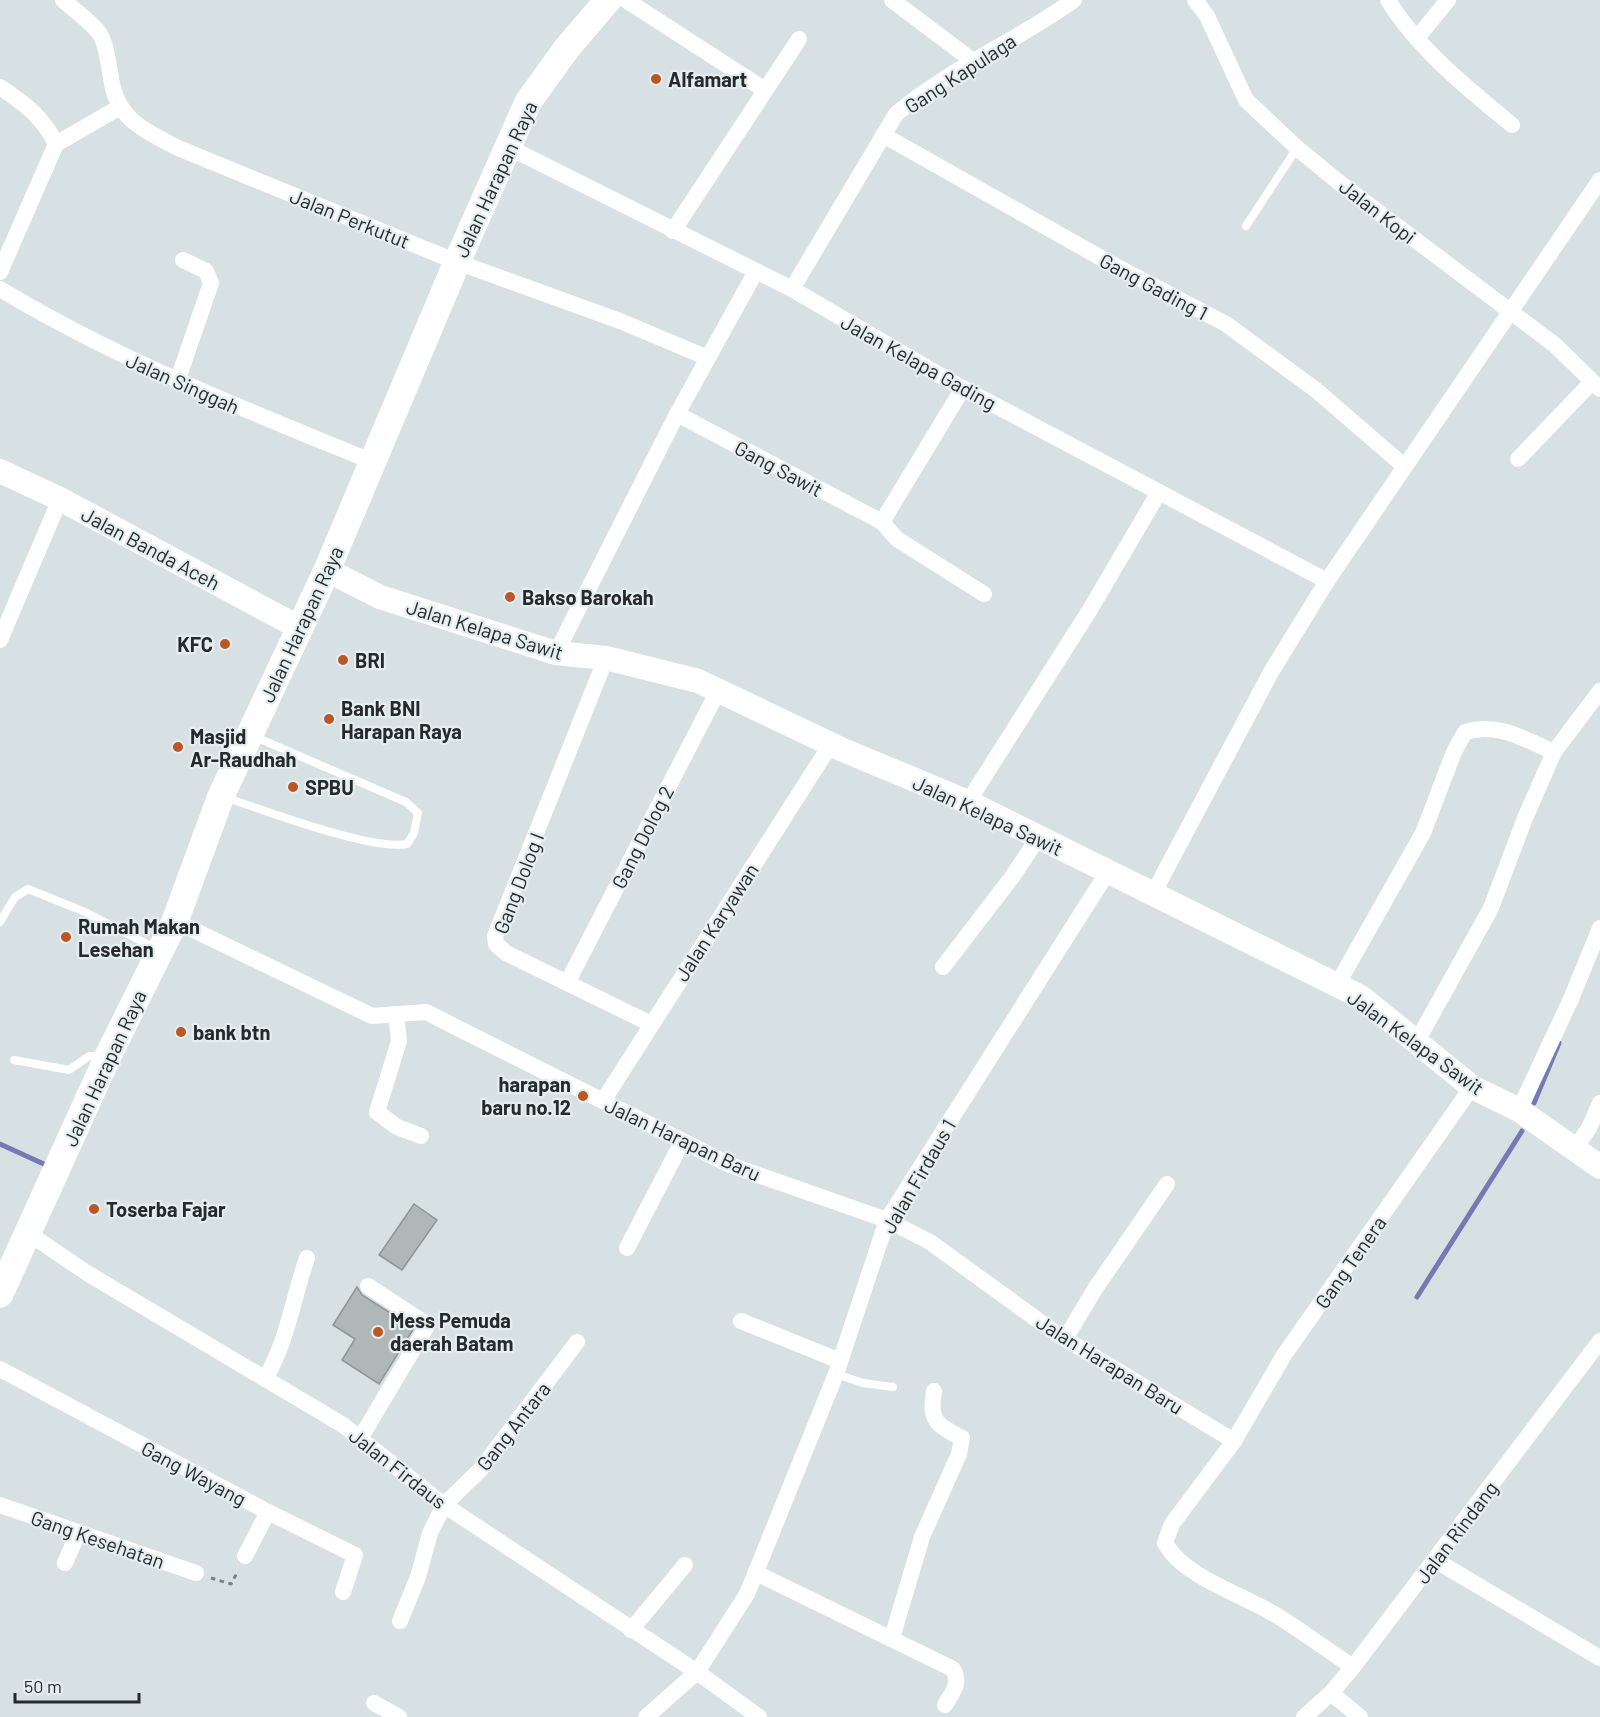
<svg xmlns="http://www.w3.org/2000/svg" width="1600" height="1717" viewBox="0 0 1600 1717" font-family="Barlow,sans-serif">
<rect width="100%" height="100%" fill="#d7e1e3"/>
<g fill="none" stroke-linecap="round" stroke-linejoin="round">
<g stroke="#7779b5" stroke-width="5">
<polyline points="1534,1103 1559,1043"/>
<polyline points="0,1144 46,1165"/>
<polyline points="1417,1297 1522,1131"/>
</g>
</g>
<g fill="#afb8b6" stroke="#8d9694" stroke-width="1.5">
<polygon points="414,1204 437,1220 402,1270 379,1255"/>
<polygon points="357,1287 362,1295 414,1328 379,1384 342,1360 355,1339 333,1325"/>
</g>
<g fill="none" stroke-linecap="round" stroke-linejoin="round">
<polyline stroke="#7a8182" stroke-width="3" stroke-dasharray="4.5 4.5" stroke-linecap="butt" points="211,1578 231,1584 238,1571"/>
<g stroke="#fff" stroke-width="8">
<polyline points="1246,226 1297,148"/>
<path d="M224,797C264,810 371,851 407,844L414,833L418,813L406,802L253,736"/>
<polyline points="0,922 15,897 28,889 85,912 157,949"/>
<polyline points="14,1060 69,1070 89,1056 105,1056"/>
<polyline points="836,1374 863,1383 893,1387"/>
</g>
<g stroke="#fff" stroke-width="16">
<path d="M63,0C73,9 98,27 102,38C109,54 109,72 113,88C121,122 150,133 178,148L457,262L620,321L708,358"/>
<polyline points="626,0 765,90"/>
<polyline points="892,0 973,61"/>
<polyline points="1195,0 1207,16 1246,100 1297,148 1341,184 1555,345 1600,389"/>
<path d="M1388,0C1416,47 1469,90 1512,125"/>
<polyline points="1417,38 1448,0"/>
<path d="M0,87C24,103 43,117 56,144"/>
<polyline points="883,135 1110,263 1226,324 1316,390 1404,466"/>
<polyline points="508,147 792,289 953,383 1327,581"/>
<polyline points="673,231 799,39"/>
<polyline points="0,272 56,144 120,107"/>
<path d="M0,289C120,361 244,409 373,462"/>
<path d="M792,289L896,114C950,68 1017,41 1074,0"/>
<polyline points="177,382 211,283 206,271 183,260"/>
<polyline points="677,414 882,522 897,539 984,594"/>
<polyline points="1518,459 1592,382"/>
<polyline points="882,522 963,388"/>
<polyline points="0,640 60,499"/>
<polyline points="556,653 677,414 755,273"/>
<polyline points="606,658 495,936 496,944 506,953 651,1024"/>
<polyline points="968,802 1091,608 1159,492"/>
<polyline points="1154,892 1271,672 1327,581 1600,180"/>
<polyline points="175,921 372,1016 426,1012 730,1165 887,1220 930,1242 1057,1334 1234,1441"/>
<polyline points="943,967 1012,877 1038,838"/>
<polyline points="567,983 718,691"/>
<path d="M1337,985L1423,833L1454,752L1465,732C1498,722 1524,739 1554,752"/>
<polyline points="396,1014 399,1041 377,1112 397,1127 421,1136"/>
<polyline points="1417,1041 1491,908 1525,818 1554,752 1600,691"/>
<polyline points="603,1101 831,744"/>
<polyline points="1519,1110 1571,999 1600,928"/>
<polyline points="1574,1150 1589,1128 1600,1103"/>
<polyline points="28,1233 87,1273 343,1425 444,1505 697,1672 759,1717"/>
<polyline points="627,1248 682,1142"/>
<polyline points="741,1321 840,1361"/>
<polyline points="1065,1339 1095,1289 1167,1184"/>
<polyline points="0,1369 268,1512 355,1555 343,1592"/>
<path d="M265,1379C288,1340 292,1301 307,1258"/>
<polyline points="361,1437 426,1328 423,1322 368,1286"/>
<polyline points="0,1505 196,1573"/>
<polyline points="245,1556 268,1512"/>
<polyline points="1435,1560 1600,1658"/>
<polyline points="65,1563 78,1533"/>
<path d="M756,1573L953,1669C961,1684 953,1691 945,1705"/>
<polyline points="400,1621 418,1577 430,1533 444,1505 481,1469 577,1342"/>
<polyline points="631,1630 685,1565"/>
<path d="M892,1638L922,1537L959,1454L962,1438C936,1425 929,1420 934,1391"/>
<path d="M1353,1667C1327,1650 1302,1631 1276,1615C1244,1595 1183,1577 1165,1543L1172,1524L1234,1441L1284,1355L1472,1087"/>
<polyline points="1331,1693 1360,1717"/>
<polyline points="374,1703 399,1717"/>
<polyline points="646,1717 697,1672 747,1594 836,1374 887,1220 1107,873"/>
<polyline points="1304,1717 1331,1693 1353,1667 1600,1341"/>
</g>
<g stroke="#fff" stroke-width="24">
<polyline points="0,471 60,499 300,628"/>
<polyline points="327,570 380,597 556,653 606,658 698,681 843,750 968,802 1361,997 1472,1087 1519,1110 1600,1167"/>
</g>
<polyline stroke="#fff" stroke-width="27" points="0,1294 108,1056 175,921 221,796 327,570 457,262 528,102 567,48 608,0"/>
</g>
<g fill="#bc5725" stroke="#e4eef0" stroke-width="2">
<circle cx="656" cy="79" r="6"/>
<circle cx="510" cy="597" r="6"/>
<circle cx="225" cy="644" r="6"/>
<circle cx="343" cy="660" r="6"/>
<circle cx="329" cy="719" r="6"/>
<circle cx="178" cy="747" r="6"/>
<circle cx="293" cy="787" r="6"/>
<circle cx="66" cy="937" r="6"/>
<circle cx="181" cy="1032" r="6"/>
<circle cx="583" cy="1096" r="6"/>
<circle cx="94" cy="1209" r="6"/>
<circle cx="378" cy="1332" r="6"/>
</g>
<g text-anchor="middle" dominant-baseline="central" stroke-width="4.5" stroke-linejoin="round" paint-order="stroke">
<g font-size="20" fill="#272a2b" stroke="#e4eef0">
<text transform="translate(960 73) rotate(-33)">Gang Kapulaga</text>
<text transform="translate(495 179) rotate(-65)">Jalan Harapan Raya</text>
<text transform="translate(1378 211) rotate(38)">Jalan Kopi</text>
<text transform="translate(350 218) rotate(22)">Jalan Perkutut</text>
<text transform="translate(1154 286) rotate(28)">Gang Gading 1</text>
<text transform="translate(919 362) rotate(29)">Jalan Kelapa Gading</text>
<text transform="translate(183 383) rotate(24)">Jalan Singgah</text>
<text transform="translate(779 468) rotate(28)">Gang Sawit</text>
<text transform="translate(151 548) rotate(28)">Jalan Banda Aceh</text>
<text transform="translate(301 624) rotate(-65)">Jalan Harapan Raya</text>
<text transform="translate(485 629) rotate(17)">Jalan Kelapa Sawit</text>
<text transform="translate(988 815) rotate(25)">Jalan Kelapa Sawit</text>
<text transform="translate(642 837) rotate(-63)">Gang Dolog 2</text>
<text transform="translate(518 883) rotate(-69)">Gang Dolog I</text>
<text transform="translate(716 922) rotate(-57)">Jalan Karyawan</text>
<text transform="translate(1416 1042) rotate(36)">Jalan Kelapa Sawit</text>
<text transform="translate(104 1068) rotate(-65)">Jalan Harapan Raya</text>
<text transform="translate(683 1139) rotate(25)">Jalan Harapan Baru</text>
<text transform="translate(918 1176) rotate(-60)">Jalan Firdaus 1</text>
<text transform="translate(1350 1262) rotate(-55)">Gang Tenera</text>
<text transform="translate(1110 1364) rotate(32)">Jalan Harapan Baru</text>
<text transform="translate(513 1426) rotate(-52)">Gang Antara</text>
<text transform="translate(398 1468) rotate(38)">Jalan Firdaus</text>
<text transform="translate(194 1473) rotate(28)">Gang Wayang</text>
<text transform="translate(1456 1532) rotate(-53)">Jalan Rindang</text>
<text transform="translate(98 1539) rotate(19)">Gang Kesehatan</text>
</g>
<g font-size="20" font-weight="bold" fill="#272a2b" stroke="#e4eef0" text-anchor="start">
<text x="668" y="79">Alfamart</text>
<text x="522" y="597">Bakso Barokah</text>
<text x="213" y="644" text-anchor="end">KFC</text>
<text x="355" y="660">BRI</text>
<text x="341" y="708">Bank BNI<tspan x="341" dy="23">Harapan Raya</tspan></text>
<text x="190" y="736">Masjid<tspan x="190" dy="23">Ar-Raudhah</tspan></text>
<text x="305" y="787">SPBU</text>
<text x="78" y="926">Rumah Makan<tspan x="78" dy="23">Lesehan</tspan></text>
<text x="193" y="1032">bank btn</text>
<text x="571" y="1084" text-anchor="end">harapan<tspan x="571" dy="23">baru no.12</tspan></text>
<text x="106" y="1209">Toserba Fajar</text>
<text x="390" y="1320">Mess Pemuda<tspan x="390" dy="23">daerah Batam</tspan></text>
</g>
</g>
<path d="M15 1693v9h124v-9" fill="none" stroke="#272a2b" stroke-width="3"/>
<text x="24" y="1693" font-size="18" fill="#272a2b" stroke="#e4eef0" stroke-width="4.5" paint-order="stroke">50 m</text>
</svg>
